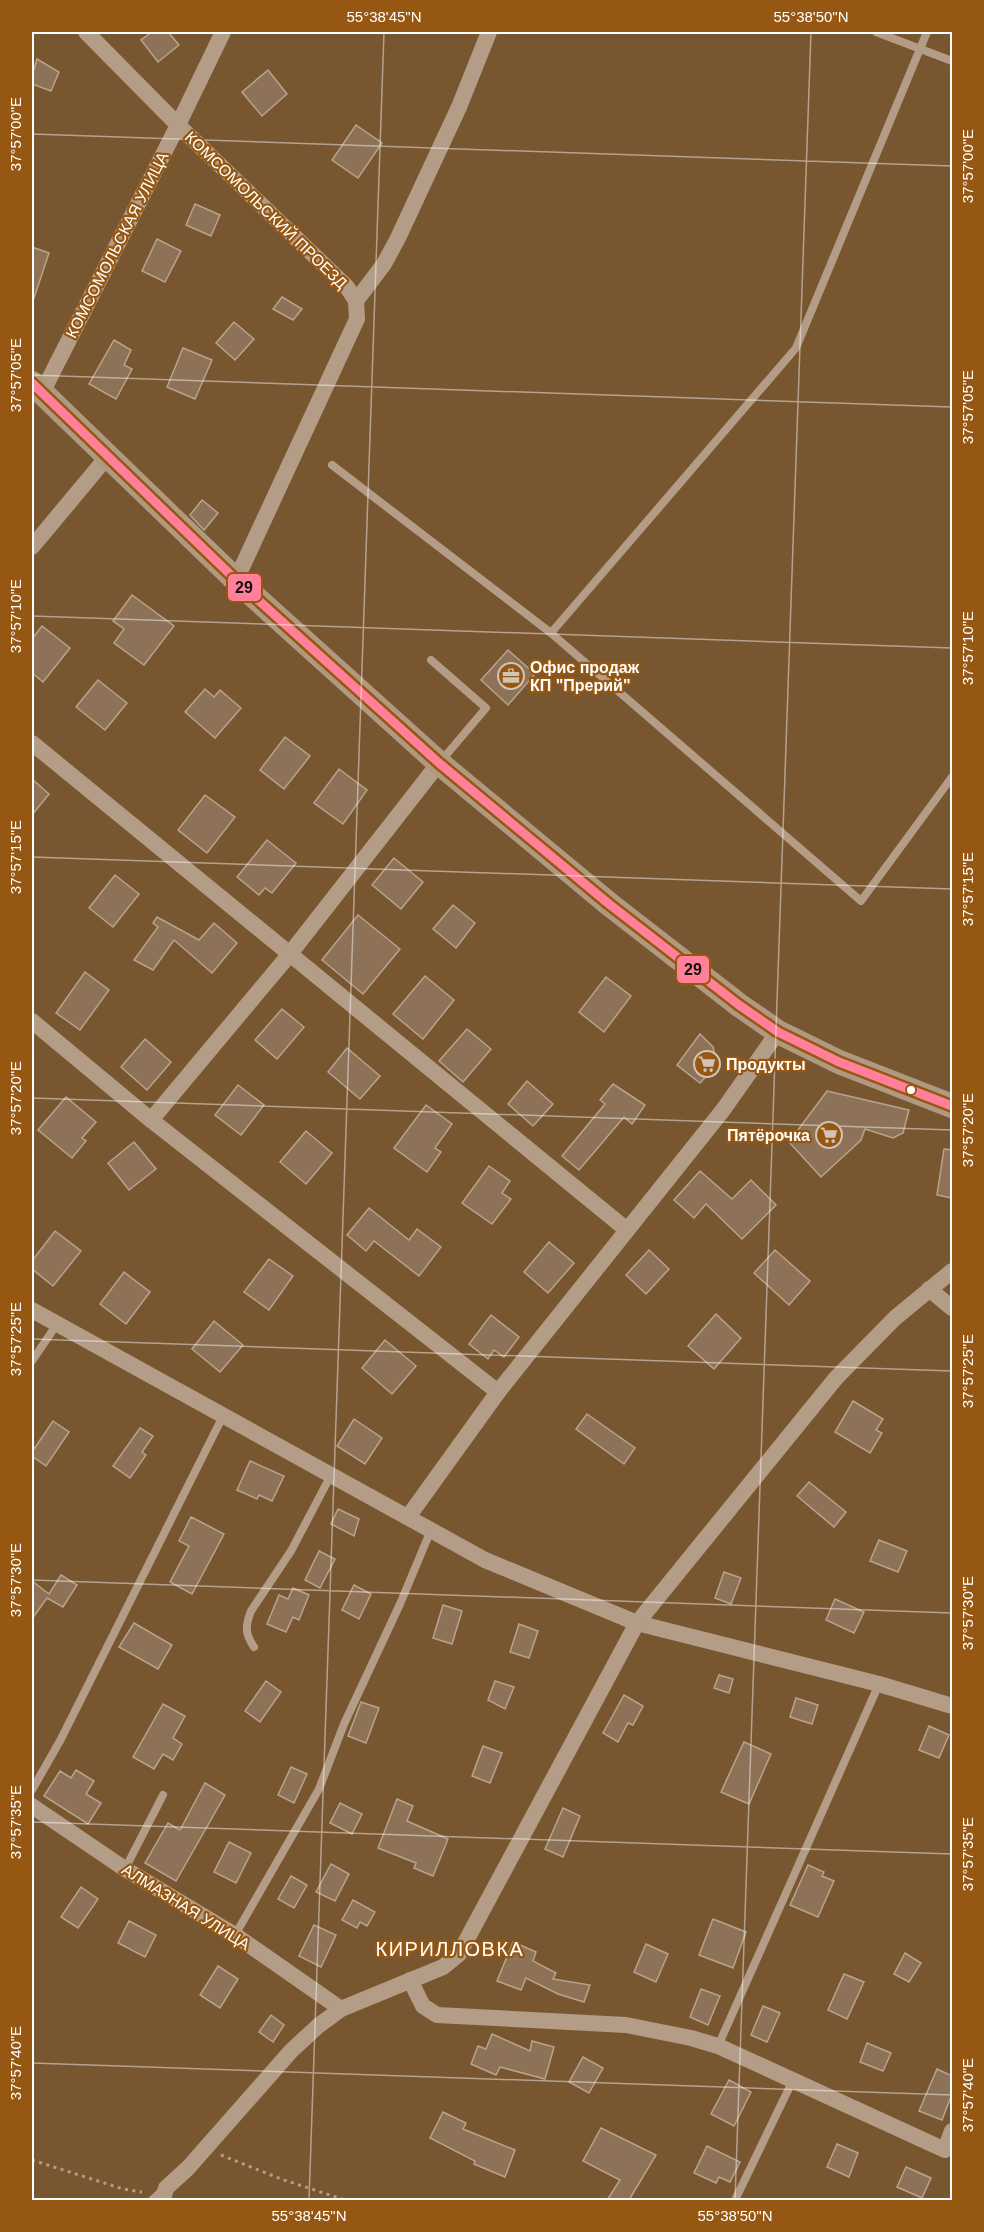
<svg xmlns="http://www.w3.org/2000/svg" width="984" height="2232" viewBox="0 0 984 2232" font-family="Helvetica,sans-serif">
<rect width="100%" height="100%" fill="#785630"/>
<g fill="#8d7257" stroke="#b8a48e" stroke-width="1.5">
<polygon points="152,32 168,32 179,45 158,62 141,40"/>
<polygon points="37,59 59,72 51,91 32,84 32,76"/>
<polygon points="268,70 287,94 262,116 242,92"/>
<polygon points="356,125 382,143 358,178 332,160"/>
<polygon points="195,204 220,215 211,236 186,225"/>
<polygon points="157,239 181,251 165,282 142,271"/>
<polygon points="32,247 49,253 34,298 32,298"/>
<polygon points="282,297 302,309 293,320 273,309"/>
<polygon points="234,322 254,339 235,360 216,343"/>
<polygon points="114,340 131,350 124,365 132,369 116,399 89,384"/>
<polygon points="183,348 212,360 195,399 167,387"/>
<polygon points="202,500 218,513 204,530 190,515"/>
<polygon points="132,595 174,626 144,665 114,643 124,629 113,621"/>
<polygon points="42,626 70,648 43,682 32,673 32,639"/>
<polygon points="508,650 535,674 508,705 481,680"/>
<polygon points="98,680 127,703 105,730 76,707"/>
<polygon points="205,689 214,697 220,690 241,708 215,738 185,712"/>
<polygon points="285,737 310,756 284,789 260,770"/>
<polygon points="339,769 367,790 343,824 314,803"/>
<polygon points="32,779 49,794 32,815"/>
<polygon points="205,795 235,817 207,853 178,830"/>
<polygon points="267,840 296,863 272,893 265,888 259,895 237,877"/>
<polygon points="394,858 423,882 401,909 372,885"/>
<polygon points="115,875 139,894 113,927 89,908"/>
<polygon points="453,905 475,923 456,948 433,929"/>
<polygon points="358,915 400,949 363,994 322,960"/>
<polygon points="157,917 199,940 214,923 237,943 212,973 174,940 153,970 134,960 158,927 153,923"/>
<polygon points="85,972 109,990 80,1030 56,1013"/>
<polygon points="425,976 454,1000 423,1039 393,1014"/>
<polygon points="606,977 631,996 604,1032 579,1012"/>
<polygon points="282,1009 304,1027 277,1059 255,1040"/>
<polygon points="467,1029 491,1049 463,1082 439,1061"/>
<polygon points="700,1034 713,1047 717,1065 700,1083 677,1065"/>
<polygon points="145,1039 171,1062 147,1090 121,1067"/>
<polygon points="347,1048 380,1076 360,1099 328,1072"/>
<polygon points="527,1081 553,1104 533,1126 508,1104"/>
<polygon points="613,1084 645,1105 632,1124 624,1117 579,1170 562,1156 605,1104 600,1100"/>
<polygon points="238,1085 264,1105 241,1135 215,1115"/>
<polygon points="827,1091 909,1110 903,1133 893,1138 865,1129 861,1140 821,1177 789,1142"/>
<polygon points="66,1097 96,1122 82,1138 86,1141 72,1158 38,1130"/>
<polygon points="426,1105 452,1124 435,1148 441,1152 427,1172 394,1148"/>
<polygon points="306,1131 332,1153 306,1184 280,1162"/>
<polygon points="134,1142 156,1169 129,1190 108,1163"/>
<polygon points="944,1149 952,1150 952,1198 937,1195"/>
<polygon points="489,1166 510,1181 502,1193 511,1199 492,1224 462,1203"/>
<polygon points="700,1171 732,1199 751,1180 776,1205 742,1239 706,1204 694,1218 674,1200"/>
<polygon points="369,1208 409,1240 417,1229 441,1247 419,1276 374,1241 366,1251 347,1235"/>
<polygon points="55,1231 81,1251 53,1286 32,1269 32,1261"/>
<polygon points="549,1242 574,1263 548,1293 524,1272"/>
<polygon points="649,1250 669,1269 646,1294 626,1275"/>
<polygon points="775,1250 810,1281 789,1305 754,1273"/>
<polygon points="269,1259 293,1276 269,1310 244,1292"/>
<polygon points="124,1272 150,1292 126,1324 100,1304"/>
<polygon points="716,1314 741,1338 714,1369 688,1346"/>
<polygon points="491,1315 519,1337 504,1357 494,1350 488,1359 469,1344"/>
<polygon points="214,1321 243,1345 220,1372 192,1349"/>
<polygon points="385,1340 416,1366 392,1394 362,1368"/>
<polygon points="853,1401 883,1419 876,1430 882,1433 870,1453 835,1432"/>
<polygon points="587,1414 635,1448 624,1464 576,1429"/>
<polygon points="354,1419 382,1438 365,1464 337,1446"/>
<polygon points="53,1421 69,1432 46,1466 32,1456 32,1452"/>
<polygon points="140,1428 153,1436 142,1452 146,1455 130,1478 113,1466"/>
<polygon points="250,1461 284,1476 272,1501 259,1495 257,1499 237,1490"/>
<polygon points="809,1482 846,1512 834,1527 797,1496"/>
<polygon points="338,1509 359,1519 354,1536 331,1524"/>
<polygon points="191,1517 224,1534 192,1594 170,1582 189,1546 179,1541"/>
<polygon points="879,1540 907,1551 898,1572 870,1561"/>
<polygon points="319,1551 335,1559 320,1588 305,1580"/>
<polygon points="724,1572 741,1578 731,1604 715,1598"/>
<polygon points="61,1575 77,1585 63,1607 47,1598 32,1619 32,1581 49,1594"/>
<polygon points="354,1585 371,1594 359,1619 342,1610"/>
<polygon points="293,1588 309,1595 299,1620 293,1617 286,1632 267,1624 279,1595 288,1599"/>
<polygon points="835,1599 864,1612 854,1633 826,1620"/>
<polygon points="443,1605 462,1611 452,1644 433,1638"/>
<polygon points="134,1623 172,1645 158,1669 119,1647"/>
<polygon points="519,1624 538,1631 529,1658 510,1652"/>
<polygon points="719,1675 733,1679 729,1693 714,1688"/>
<polygon points="266,1681 281,1692 260,1722 245,1711"/>
<polygon points="495,1681 514,1687 505,1709 488,1700"/>
<polygon points="624,1695 643,1706 633,1725 628,1723 618,1742 603,1733"/>
<polygon points="796,1698 818,1705 812,1724 790,1717"/>
<polygon points="361,1702 379,1708 366,1743 348,1736"/>
<polygon points="163,1704 185,1716 173,1738 182,1744 173,1760 163,1754 154,1769 133,1757"/>
<polygon points="929,1726 949,1735 939,1758 919,1750"/>
<polygon points="744,1742 771,1754 749,1804 721,1792"/>
<polygon points="483,1746 502,1753 490,1783 472,1776"/>
<polygon points="291,1767 307,1774 294,1803 278,1795"/>
<polygon points="76,1770 94,1781 86,1794 101,1803 88,1824 44,1796 60,1771 71,1778"/>
<polygon points="205,1783 225,1795 176,1881 145,1863 168,1823 180,1830"/>
<polygon points="397,1799 413,1806 407,1821 448,1839 433,1876 414,1868 416,1863 378,1848"/>
<polygon points="340,1803 362,1814 352,1834 330,1823"/>
<polygon points="563,1808 580,1816 563,1857 545,1849"/>
<polygon points="229,1842 251,1853 236,1883 214,1872"/>
<polygon points="331,1864 349,1874 335,1901 316,1892"/>
<polygon points="808,1865 824,1872 822,1876 834,1881 818,1917 790,1905"/>
<polygon points="291,1876 307,1885 294,1908 278,1899"/>
<polygon points="81,1887 98,1899 78,1928 61,1917"/>
<polygon points="353,1900 375,1912 367,1926 360,1922 357,1928 342,1920"/>
<polygon points="713,1919 746,1932 733,1968 699,1955"/>
<polygon points="129,1921 156,1935 145,1957 118,1943"/>
<polygon points="314,1925 336,1935 321,1967 299,1956"/>
<polygon points="513,1942 536,1952 533,1961 556,1973 553,1979 590,1985 584,2002 558,1994 526,1978 521,1990 497,1981"/>
<polygon points="646,1944 668,1954 656,1982 634,1972"/>
<polygon points="905,1953 921,1963 909,1982 894,1974"/>
<polygon points="218,1966 238,1979 220,2008 200,1995"/>
<polygon points="844,1974 864,1982 847,2019 828,2010"/>
<polygon points="701,1989 720,1996 708,2025 690,2017"/>
<polygon points="763,2006 780,2013 767,2042 751,2035"/>
<polygon points="271,2015 284,2025 273,2042 259,2032"/>
<polygon points="492,2034 530,2051 532,2041 554,2047 545,2079 500,2067 496,2075 471,2064 478,2046 486,2049"/>
<polygon points="867,2043 891,2053 883,2071 860,2062"/>
<polygon points="583,2057 603,2068 589,2093 569,2082"/>
<polygon points="937,2069 952,2076 952,2094 942,2120 919,2111"/>
<polygon points="729,2080 751,2092 734,2126 711,2114"/>
<polygon points="443,2112 466,2123 463,2129 515,2150 505,2177 474,2164 475,2161 430,2138"/>
<polygon points="601,2128 656,2155 629,2200 607,2200 620,2180 583,2161"/>
<polygon points="837,2144 858,2153 849,2177 827,2167"/>
<polygon points="707,2146 740,2162 730,2182 719,2177 716,2183 694,2173"/>
<polygon points="906,2167 931,2178 922,2198 897,2187"/>
</g>
<g fill="none" stroke-linecap="round" stroke-linejoin="round">
<g stroke="#b49d87" stroke-width="3" stroke-dasharray="3 4.5" stroke-linecap="butt">
<polyline points="221,2155 281,2179 345,2200"/>
<polyline points="32,2160 123,2189 142,2192"/>
</g>
<g stroke="#b49d87" stroke-width="8">
<polyline points="876,32 952,61"/>
<polyline points="332,465 551,633 861,901 952,777"/>
<polyline points="551,633 796,348 927,32"/>
<polyline points="431,660 486,708 441,761"/>
<polyline points="32,1361 57,1324"/>
<path d="M254,1647C245,1634 245,1626 251,1611L291,1551L331,1475"/>
<polyline points="32,1790 61,1739 223,1416"/>
<polyline points="125,1869 163,1795"/>
<polyline points="235,1935 319,1789 344,1724 400,1604 431,1530"/>
<polyline points="718,2046 879,1684"/>
<polyline points="152,2200 163,2190"/>
<polyline points="735,2200 793,2080"/>
</g>
<g stroke="#b49d87" stroke-width="16">
<polyline points="86,32 178,125 347,287 356,301 357,319 236,580"/>
<polyline points="356,301 384,264 398,238 459,107 489,32"/>
<polyline points="42,393 178,125 223,32"/>
<polyline points="32,547 107,457"/>
<polyline points="32,743 627,1230"/>
<polyline points="32,1021 151,1120 498,1392"/>
<polyline points="151,1120 289,955 439,763"/>
<polyline points="929,1289 952,1308"/>
<polyline points="32,1310 485,1560 637,1623 879,1684 952,1706"/>
<polyline points="408,1517 498,1392 723,1110 778,1032"/>
<polyline points="32,1806 125,1869 235,1935 341,2009"/>
<polyline points="410,1980 423,2006 437,2015 626,2025 691,2038 718,2046 945,2150 952,2131"/>
<polyline points="163,2200 166,2188 188,2168 291,2051 318,2026 341,2009 443,1967 459,1954 637,1623 836,1378 895,1318 952,1271"/>
</g>
<polyline stroke="#af9a81" stroke-width="24" points="32,383 236,580 439,763 609,904 739,1005 778,1032 839,1062 952,1106"/>
<defs>
<polyline id="bus-1" points="32,383 236,580 439,763 609,904 739,1005 778,1032 839,1062 952,1106"/>
</defs>
<use href="#bus-1" stroke="#965712" stroke-width="14"/>
<use href="#bus-1" stroke="#ff8098" stroke-width="9"/>
</g>
<path fill="none" stroke="#fff" stroke-width="1.5" stroke-opacity="0.45" d="M32,134L952,166M32,375L952,407M32,616L952,648M32,857L952,889M32,1098L952,1130M32,1339L952,1371M32,1580L952,1613M32,1822L952,1854M32,2063L952,2095M309,2200L384,32M735,2200L811,32"/>
<defs>
<symbol id="office-ring" viewBox="-11 -11 22 22"><circle r="9.5" fill="#965712" stroke="#d0c4b7" stroke-width="1.5"/><path d="M-6-3h4V-5.5h4V-3h4V5H-6ZM-1-4.5V-3h2v-1.5ZM-6 0V1H6V0Z" fill="#d0c4b7"/></symbol>
<symbol id="supermarket-ring" viewBox="-11 -11 22 22"><circle r="9.5" fill="#965712" stroke="#d0c4b7" stroke-width="1.5"/><path d="M-6-5.5h2.5l.6 2H6L4.5 2H-2.5L-4.4-4H-6ZM-1.5 3.2a1.3 1.3 0 1 0 .1 0ZM3 3.2a1.3 1.3 0 1 0 .1 0Z" fill="#d0c4b7"/></symbol>
</defs>
<g fill-rule="evenodd">
<use href="#office-ring" x="496" y="661" width="30" height="30"/>
<use href="#supermarket-ring" x="692" y="1049" width="30" height="30"/>
<use href="#supermarket-ring" x="814" y="1120" width="30" height="30"/>
</g>
<circle fill="#fff" stroke="#965712" stroke-width="2" cx="911" cy="1090" r="5"/>
<g text-anchor="middle" dominant-baseline="central" stroke-width="4.5" stroke-linejoin="round" paint-order="stroke">
<g font-size="16" fill="#fff" stroke="#965712">
<text transform="translate(266 210) rotate(44)">КОМСОМОЛЬСКИЙ ПРОЕЗД</text>
<text transform="translate(117 245) rotate(-63)">КОМСОМОЛЬСКАЯ УЛИЦА</text>
<text transform="translate(186 1907) rotate(32)">АЛМАЗНАЯ УЛИЦА</text>
</g>
<g font-size="16" font-weight="bold" fill="#fff" stroke="#965712" text-anchor="start">
<text x="530" y="667">Офис продаж<tspan x="530" dy="18">КП "Прерий"</tspan></text>
<text x="726" y="1064">Продукты</text>
<text x="810" y="1135" text-anchor="end">Пятёрочка</text>
</g>
<g font-size="20" letter-spacing="1.5" fill="#fff" stroke="#965712">
<text x="450" y="1949">КИРИЛЛОВКА</text>
</g>
</g>
<g stroke="#965712" stroke-width="2">
<rect x="227" y="573" width="35" height="29" rx="6" fill="#ff8098"/>
<rect x="676" y="955" width="34" height="29" rx="6" fill="#ff8098"/>
</g>
<g font-size="16" text-anchor="middle" font-weight="bold" fill="#111">
<text x="244" y="593">29</text>
<text x="693" y="975">29</text>
</g>
<rect width="984" height="2232" fill="none" stroke="#965712" stroke-width="66"/>
<rect x="33" y="33" width="918" height="2166" fill="none" stroke="#fff" stroke-width="2"/>
<g font-size="15" text-anchor="middle" fill="#fff">
<text x="384" y="22">55°38'45"N</text>
<text x="811" y="22">55°38'50"N</text>
<text transform="translate(16 134) rotate(-90)" y="5">37°57'00"E</text>
<text transform="translate(968 166) rotate(-90)" y="5">37°57'00"E</text>
<text transform="translate(16 375) rotate(-90)" y="5">37°57'05"E</text>
<text transform="translate(968 407) rotate(-90)" y="5">37°57'05"E</text>
<text transform="translate(16 616) rotate(-90)" y="5">37°57'10"E</text>
<text transform="translate(968 648) rotate(-90)" y="5">37°57'10"E</text>
<text transform="translate(16 857) rotate(-90)" y="5">37°57'15"E</text>
<text transform="translate(968 889) rotate(-90)" y="5">37°57'15"E</text>
<text transform="translate(16 1098) rotate(-90)" y="5">37°57'20"E</text>
<text transform="translate(968 1130) rotate(-90)" y="5">37°57'20"E</text>
<text transform="translate(16 1339) rotate(-90)" y="5">37°57'25"E</text>
<text transform="translate(968 1371) rotate(-90)" y="5">37°57'25"E</text>
<text transform="translate(16 1580) rotate(-90)" y="5">37°57'30"E</text>
<text transform="translate(968 1613) rotate(-90)" y="5">37°57'30"E</text>
<text transform="translate(16 1822) rotate(-90)" y="5">37°57'35"E</text>
<text transform="translate(968 1854) rotate(-90)" y="5">37°57'35"E</text>
<text transform="translate(16 2063) rotate(-90)" y="5">37°57'40"E</text>
<text transform="translate(968 2095) rotate(-90)" y="5">37°57'40"E</text>
<text x="309" y="2221">55°38'45"N</text>
<text x="735" y="2221">55°38'50"N</text>
</g>
</svg>
